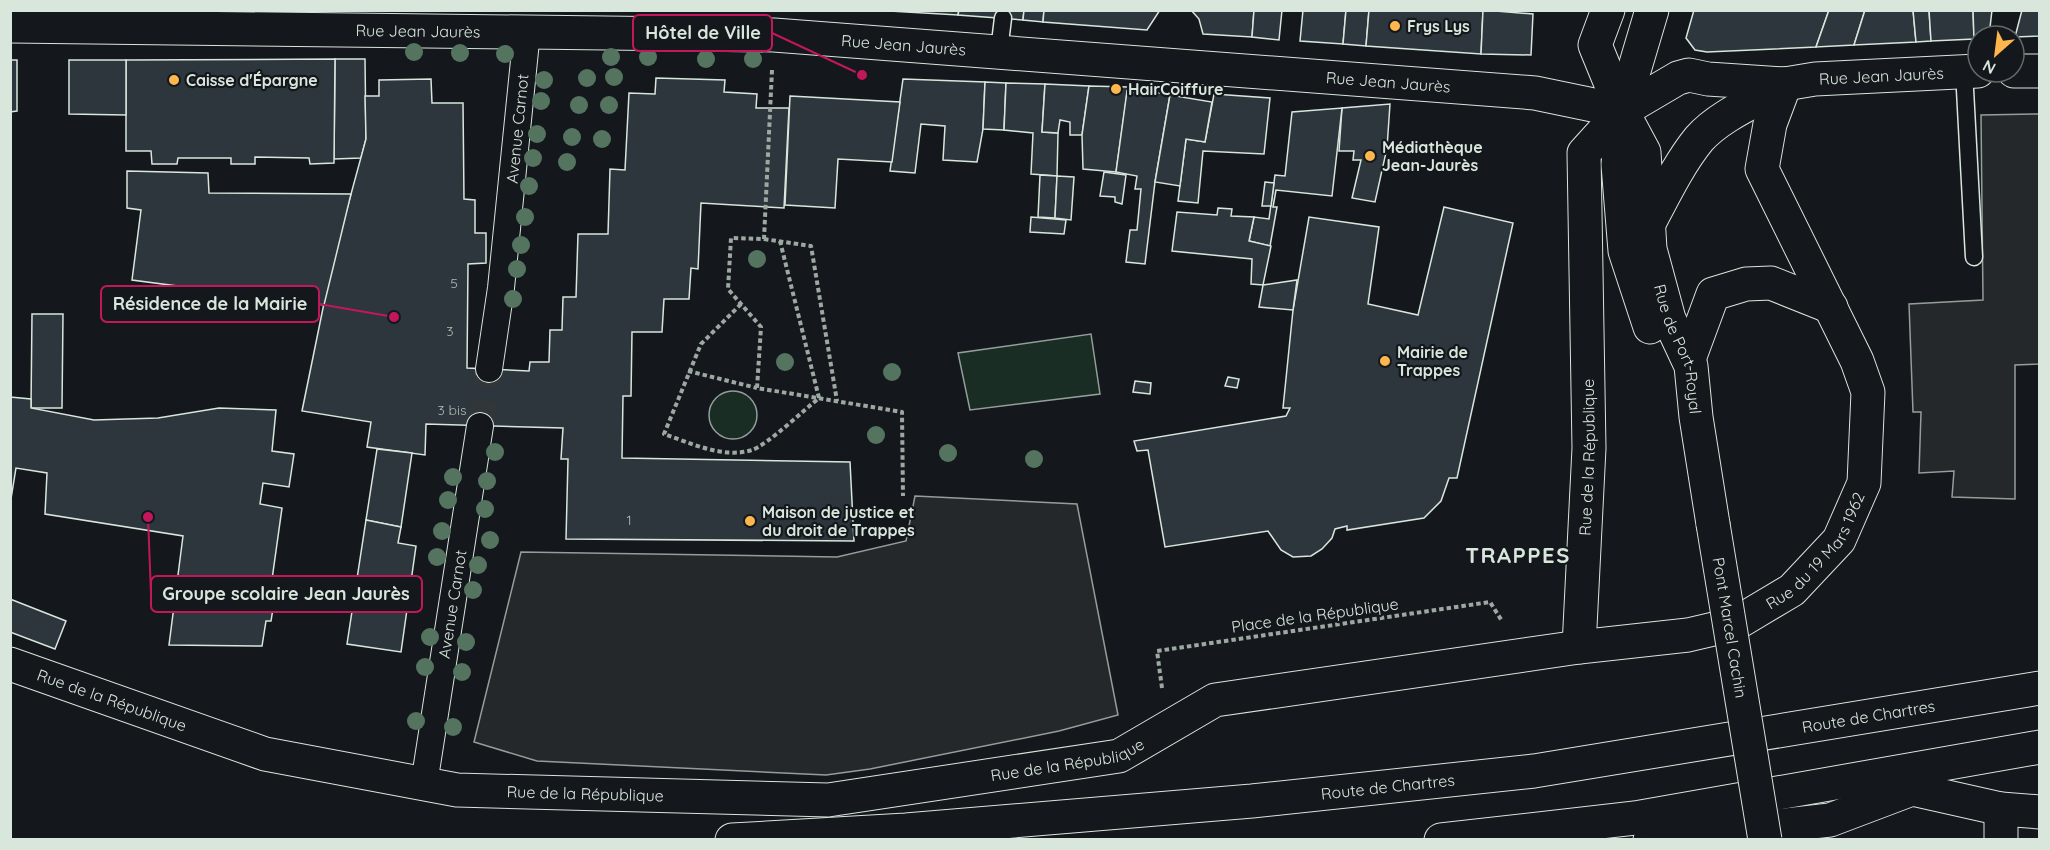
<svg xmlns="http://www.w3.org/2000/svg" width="2050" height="850" viewBox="0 0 2050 850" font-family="Quicksand,sans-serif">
<rect width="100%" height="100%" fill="#14181c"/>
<g fill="#1a2d24" stroke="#939e99" stroke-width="1.5">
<polygon points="1091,334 1100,394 970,410 958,353"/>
<circle cx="733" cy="415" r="24"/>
</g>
<g fill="#24282b" stroke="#939e99" stroke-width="1.5">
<polygon points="2039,114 2039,364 2015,365 2015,499 1952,497 1954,471 1919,473 1921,412 1913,412 1909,304 1983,300 1981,115"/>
<polygon points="915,496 1077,504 1118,715 1059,731 870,769 826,775 537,761 474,742 521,552 837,557 906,541"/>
</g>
<g fill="#2c363c" stroke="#d8e6dc" stroke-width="1.5">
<polygon points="872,10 959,10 958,15"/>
<polygon points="959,10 1024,10 1023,20 958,15"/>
<polygon points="1024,10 1044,10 1043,22 1023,20"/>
<polygon points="1044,10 1160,10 1147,30 1043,22"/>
<polygon points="1191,10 1254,10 1252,37 1203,34 1199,19"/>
<polygon points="1254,10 1282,10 1279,40 1252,37"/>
<polygon points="1303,10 1346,10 1343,44 1300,41"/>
<polygon points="1346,10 1369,10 1366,46 1343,44"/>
<polygon points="1369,10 1483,10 1481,54 1366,46"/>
<polygon points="1483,10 1533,14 1531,55 1481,54"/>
<polygon points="1694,10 1829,10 1816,47 1707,52 1695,50 1686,38"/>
<polygon points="1829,10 1865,10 1854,45 1816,47"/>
<polygon points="1865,10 1913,10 1916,42 1854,45"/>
<polygon points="1913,10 1929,10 1931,41 1916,42"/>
<polygon points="1929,10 1973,10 1974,39 1931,41"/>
<polygon points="1973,10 1992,10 1989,36 1978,36 1978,39 1974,39"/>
<polygon points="2022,10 2040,10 2040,36 2015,37"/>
<polygon points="335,59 365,59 366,139 361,158 334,159"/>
<polygon points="335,59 334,163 310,164 309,158 255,157 255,164 231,164 231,158 178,158 177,164 152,164 151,151 126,151 126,60"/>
<polygon points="10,60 17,60 17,111 10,112"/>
<polygon points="69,60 126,60 126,115 69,114"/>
<polygon points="656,78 725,80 724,92 757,94 756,108 789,108 784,208 701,203 698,269 691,268 689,299 664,299 662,332 632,332 631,396 623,396 622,458 850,462 854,541 566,539 568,459 561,459 563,428 426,424 425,455 367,447 371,422 302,411 332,264 366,139 365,96 379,96 379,80 431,79 432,103 463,103 464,199 475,200 475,233 486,233 486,263 468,264 467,368 529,371 530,362 549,362 550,330 562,330 563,297 576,297 578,234 608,234 610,169 625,170 629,93 655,94"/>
<polygon points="903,79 985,82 983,129 977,162 943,160 945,126 921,124 915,173 890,171"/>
<polygon points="985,82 1006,83 1004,130 983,129"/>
<polygon points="1006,83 1045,84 1042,132 1058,133 1057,176 1031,174 1033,133 1004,130"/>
<polygon points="1045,84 1089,86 1082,135 1070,135 1070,122 1060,120 1058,133 1042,132"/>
<polygon points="1089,86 1128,87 1116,172 1083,169 1082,135"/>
<polygon points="1143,90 1170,95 1155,182 1145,264 1126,262 1130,230 1137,230 1141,189 1135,189 1137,176 1116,172 1127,91 1142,94"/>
<polygon points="1214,94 1270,98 1264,154 1203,151 1198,203 1178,201 1186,139 1205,142"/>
<polygon points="1170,95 1212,102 1205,142 1186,139 1180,186 1155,182"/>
<polygon points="790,96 900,102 892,162 838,159 835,208 785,205"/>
<polygon points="1390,104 1387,148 1375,202 1352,198 1361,160 1353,160 1354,151 1339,151 1342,108"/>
<polygon points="1342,108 1332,196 1276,190 1273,207 1277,207 1270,246 1249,241 1254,217 1269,219 1275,175 1285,176 1292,112"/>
<polygon points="127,171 208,173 209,193 351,194 324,305 132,280 141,210 127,208"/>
<polygon points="1104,172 1126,175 1122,204 1115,202 1115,197 1100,196"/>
<polygon points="1040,175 1057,176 1055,218 1038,217"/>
<polygon points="1057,176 1074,177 1071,220 1055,218"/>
<polygon points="1265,182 1274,183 1271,206 1262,206"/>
<polygon points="1444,207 1513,223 1457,478 1449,478 1441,501 1424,518 1347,530 1347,526 1335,529 1332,538 1322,549 1311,556 1293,557 1281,550 1268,531 1165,547 1148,450 1137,451 1134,441 1286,416 1290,408 1283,408 1293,310 1309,217 1379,227 1368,304 1418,315"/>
<polygon points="1218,208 1232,209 1231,216 1254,217 1249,241 1271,246 1263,285 1251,284 1252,259 1172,251 1177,212 1217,215"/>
<polygon points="1031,217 1066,220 1064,234 1030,232"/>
<polygon points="1297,280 1293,310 1259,307 1263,285"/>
<polygon points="32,314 63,314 62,408 31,408"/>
<polygon points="1228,377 1239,379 1237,388 1225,386"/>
<polygon points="1135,381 1151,383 1150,394 1133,392"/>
<polygon points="10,397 31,399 31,408 94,420 158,418 219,408 276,410 272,451 294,454 289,487 263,483 260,504 282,508 269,601 274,602 271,621 266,621 262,646 169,645 183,536 45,514 47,473 16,468 10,505"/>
<polygon points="377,449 412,453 401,527 366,520"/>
<polygon points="366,520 401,527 398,543 416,546 401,652 347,644"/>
<polygon points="10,599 66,621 55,649 10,632"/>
</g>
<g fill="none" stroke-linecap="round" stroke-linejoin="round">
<polyline stroke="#313739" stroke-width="26" stroke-dasharray="26 13" stroke-linecap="butt" points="480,426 489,369"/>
<defs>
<g id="service">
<polyline points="999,51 1003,18"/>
<polyline points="1964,71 1974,257"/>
</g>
<g id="pedestrian">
<path id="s1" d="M489,369L501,288L527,31"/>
<path id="s2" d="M424,784L480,426"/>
</g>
<g id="minor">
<polyline points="1689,359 1713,294 1746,284 1771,283 1831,307"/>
<path id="s3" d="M1579,647L1589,448L1584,153L1622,111"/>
<path id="s4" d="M10,664L265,754L457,790L828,800L1119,756L1215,700L1579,647L1688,635L1735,624L1792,590L1839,540L1864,483L1868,392L1857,361L1762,169L1770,124L1785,84"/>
<polyline points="2001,809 2001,840"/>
<polyline points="1650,840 1830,820 1912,789 2001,809 2040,812"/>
</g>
<g id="tertiary">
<path id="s5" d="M10,26L774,35L1535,93L1622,111L1678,78L1689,75L1708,79L1785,84L1815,79L1978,71"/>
<polyline points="2014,71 2040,71"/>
<path d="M1647,227C1663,197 1678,165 1699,139C1720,115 1758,100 1785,84"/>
</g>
<g id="secondary">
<path id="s6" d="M1608,10L1595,45L1622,111L1644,152L1650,249L1669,319L1691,366L1696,417L1713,524"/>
<polyline points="1650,327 1625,251 1618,165 1622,111 1652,10"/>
</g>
<g id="primary">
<path id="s7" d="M732,840L906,830L1252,801L1534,771L2040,688"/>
<polyline points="1441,840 1635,818 2040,747"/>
</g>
</defs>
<use href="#service" stroke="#d8e6dc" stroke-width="19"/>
<use href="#pedestrian" stroke="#d8e6dc" stroke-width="28"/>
<use href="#minor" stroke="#d8e6dc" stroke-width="35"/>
<use href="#tertiary" stroke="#d8e6dc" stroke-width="35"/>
<use href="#secondary" stroke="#d8e6dc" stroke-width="35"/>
<use href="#primary" stroke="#d8e6dc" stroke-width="35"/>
<g stroke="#9da8a2" stroke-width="4" stroke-dasharray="4.5 3" stroke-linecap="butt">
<polyline points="772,70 764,239 731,238 728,289 761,327 757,388 902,412 903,496"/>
<polyline points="764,239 811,246 837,401"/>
<path d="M741,304L701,344L664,434C690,443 724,459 752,450C767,445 804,410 819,398L780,241"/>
<polyline points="688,371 757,388"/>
<polyline points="1162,688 1157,651 1490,602 1502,621"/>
</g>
<use href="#service" stroke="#14181c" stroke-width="16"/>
<use href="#pedestrian" stroke="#14181c" stroke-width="26"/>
<use href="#minor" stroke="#14181c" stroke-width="33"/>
<use href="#tertiary" stroke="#14181c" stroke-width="33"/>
<use href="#secondary" stroke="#14181c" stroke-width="33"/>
<use href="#primary" stroke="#14181c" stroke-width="33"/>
<defs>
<g id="secondary-bridge">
<path id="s8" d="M1713,524L1765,840"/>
</g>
</defs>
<use href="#secondary-bridge" stroke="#d8e6dc" stroke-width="35" stroke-linecap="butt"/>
<use href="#secondary-bridge" stroke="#14181c" stroke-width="33"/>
</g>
<g fill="#55745f">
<circle cx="414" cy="52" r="9"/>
<circle cx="460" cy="53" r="9"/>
<circle cx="505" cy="54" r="9"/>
<circle cx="611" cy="57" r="9"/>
<circle cx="648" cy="57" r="9"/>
<circle cx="706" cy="59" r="9"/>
<circle cx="753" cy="59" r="9"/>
<circle cx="614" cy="77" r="9"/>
<circle cx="587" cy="78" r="9"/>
<circle cx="544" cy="80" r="9"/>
<circle cx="541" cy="101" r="9"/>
<circle cx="579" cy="105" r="9"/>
<circle cx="609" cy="105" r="9"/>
<circle cx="537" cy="134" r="9"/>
<circle cx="572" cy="137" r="9"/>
<circle cx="602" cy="139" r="9"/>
<circle cx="533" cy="158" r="9"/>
<circle cx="567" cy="162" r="9"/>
<circle cx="529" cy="186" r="9"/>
<circle cx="525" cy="217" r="9"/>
<circle cx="521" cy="245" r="9"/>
<circle cx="757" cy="259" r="9"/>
<circle cx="517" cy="269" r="9"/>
<circle cx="513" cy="299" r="9"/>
<circle cx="785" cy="362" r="9"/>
<circle cx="892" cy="372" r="9"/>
<circle cx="876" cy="435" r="9"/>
<circle cx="495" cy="452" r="9"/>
<circle cx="948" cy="453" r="9"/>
<circle cx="1034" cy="459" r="9"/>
<circle cx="453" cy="477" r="9"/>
<circle cx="487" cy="481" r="9"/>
<circle cx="448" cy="500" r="9"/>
<circle cx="485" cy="509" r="9"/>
<circle cx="442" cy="531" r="9"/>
<circle cx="490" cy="540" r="9"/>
<circle cx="437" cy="557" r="9"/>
<circle cx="478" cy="565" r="9"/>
<circle cx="473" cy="590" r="9"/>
<circle cx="430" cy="637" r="9"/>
<circle cx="466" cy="642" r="9"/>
<circle cx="425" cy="667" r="9"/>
<circle cx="462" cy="672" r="9"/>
<circle cx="416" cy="721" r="9"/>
<circle cx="453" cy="727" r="9"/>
</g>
<g fill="#ffb74d" stroke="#14181c" stroke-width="2">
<circle cx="1395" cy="26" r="6"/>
<circle cx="174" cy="80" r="6"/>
<circle cx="1116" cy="89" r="6"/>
<circle cx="1370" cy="156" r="6"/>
<circle cx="1385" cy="361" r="6"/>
<circle cx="750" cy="521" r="6"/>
</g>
<g text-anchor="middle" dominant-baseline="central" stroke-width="4.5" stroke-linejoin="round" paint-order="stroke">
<g font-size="14" fill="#adbab4">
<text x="454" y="283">5</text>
<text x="450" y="331">3</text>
<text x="452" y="410">3 bis</text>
<text x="629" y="520">1</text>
</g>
<g font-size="16" font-weight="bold" fill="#d8e6dc" stroke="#14181c" text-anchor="start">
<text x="1407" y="26">Frys Lys</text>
<text x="186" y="80">Caisse d'Épargne</text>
<text x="1128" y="89">HairCoiffure</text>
<text x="1382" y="147">Médiathèque<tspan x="1382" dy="18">Jean-Jaurès</tspan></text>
<text x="1397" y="352">Mairie de<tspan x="1397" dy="18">Trappes</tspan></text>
<text x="762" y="512">Maison de justice et<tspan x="762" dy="18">du droit de Trappes</tspan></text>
</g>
<g font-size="16" fill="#d8e6dc" stroke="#14181c">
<text stroke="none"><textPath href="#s5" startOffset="408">Rue Jean Jaurès</textPath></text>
<text stroke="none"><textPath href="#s5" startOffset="894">Rue Jean Jaurès</textPath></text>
<text stroke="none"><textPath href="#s5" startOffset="1886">Rue Jean Jaurès</textPath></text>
<text stroke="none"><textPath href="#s5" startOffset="1380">Rue Jean Jaurès</textPath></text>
<text stroke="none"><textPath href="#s1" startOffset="242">Avenue Carnot</textPath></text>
<text stroke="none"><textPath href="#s6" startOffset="357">Rue de Port-Royal</textPath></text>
<text stroke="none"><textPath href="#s3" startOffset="190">Rue de la République</textPath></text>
<text stroke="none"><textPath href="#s4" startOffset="1880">Rue du 19 Mars 1962</textPath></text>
<text stroke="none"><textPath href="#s2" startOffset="182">Avenue Carnot</textPath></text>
<text transform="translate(1315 615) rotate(-8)">Place de la République</text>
<text stroke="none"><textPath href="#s8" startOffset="105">Pont Marcel Cachin</textPath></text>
<text stroke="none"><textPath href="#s4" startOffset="108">Rue de la République</textPath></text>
<text stroke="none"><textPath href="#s7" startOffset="1144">Route de Chartres</textPath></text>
<text stroke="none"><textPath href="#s4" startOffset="1080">Rue de la République</textPath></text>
<text stroke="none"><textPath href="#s7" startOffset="658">Route de Chartres</textPath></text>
<text stroke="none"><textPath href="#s4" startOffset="594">Rue de la République</textPath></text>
</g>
<g font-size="22" font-weight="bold" letter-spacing="1.5" fill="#d8e6dc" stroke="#14181c">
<text x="1518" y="555">TRAPPES</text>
</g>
</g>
<path fill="none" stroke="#c2185b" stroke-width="2" d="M862 75L772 33M394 317L319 304M148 517L151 594"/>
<g fill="#c2185b" stroke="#14181c" stroke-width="2">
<circle cx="862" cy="75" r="6"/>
<circle cx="394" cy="317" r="6"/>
<circle cx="148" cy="517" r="6"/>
</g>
<g fill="#14181c" stroke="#c2185b" stroke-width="2">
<rect x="633" y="15" width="139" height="36" rx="6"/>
<rect x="101" y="286" width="218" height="36" rx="6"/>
<rect x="151" y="576" width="271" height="36" rx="6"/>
</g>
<g font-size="18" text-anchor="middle" font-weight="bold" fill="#d8e6dc">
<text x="703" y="39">Hôtel de Ville</text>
<text x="210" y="310">Résidence de la Mairie</text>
<text x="286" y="600">Groupe scolaire Jean Jaurès</text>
</g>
<rect width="2050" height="850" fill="none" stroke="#d8e6dc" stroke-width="24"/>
<g transform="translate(1996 54) rotate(208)"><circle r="28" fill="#14181c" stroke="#626a69" stroke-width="1.5"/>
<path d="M0-4.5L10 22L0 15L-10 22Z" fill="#ffb74d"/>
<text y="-9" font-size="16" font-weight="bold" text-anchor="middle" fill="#d8e6dc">N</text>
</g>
</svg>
